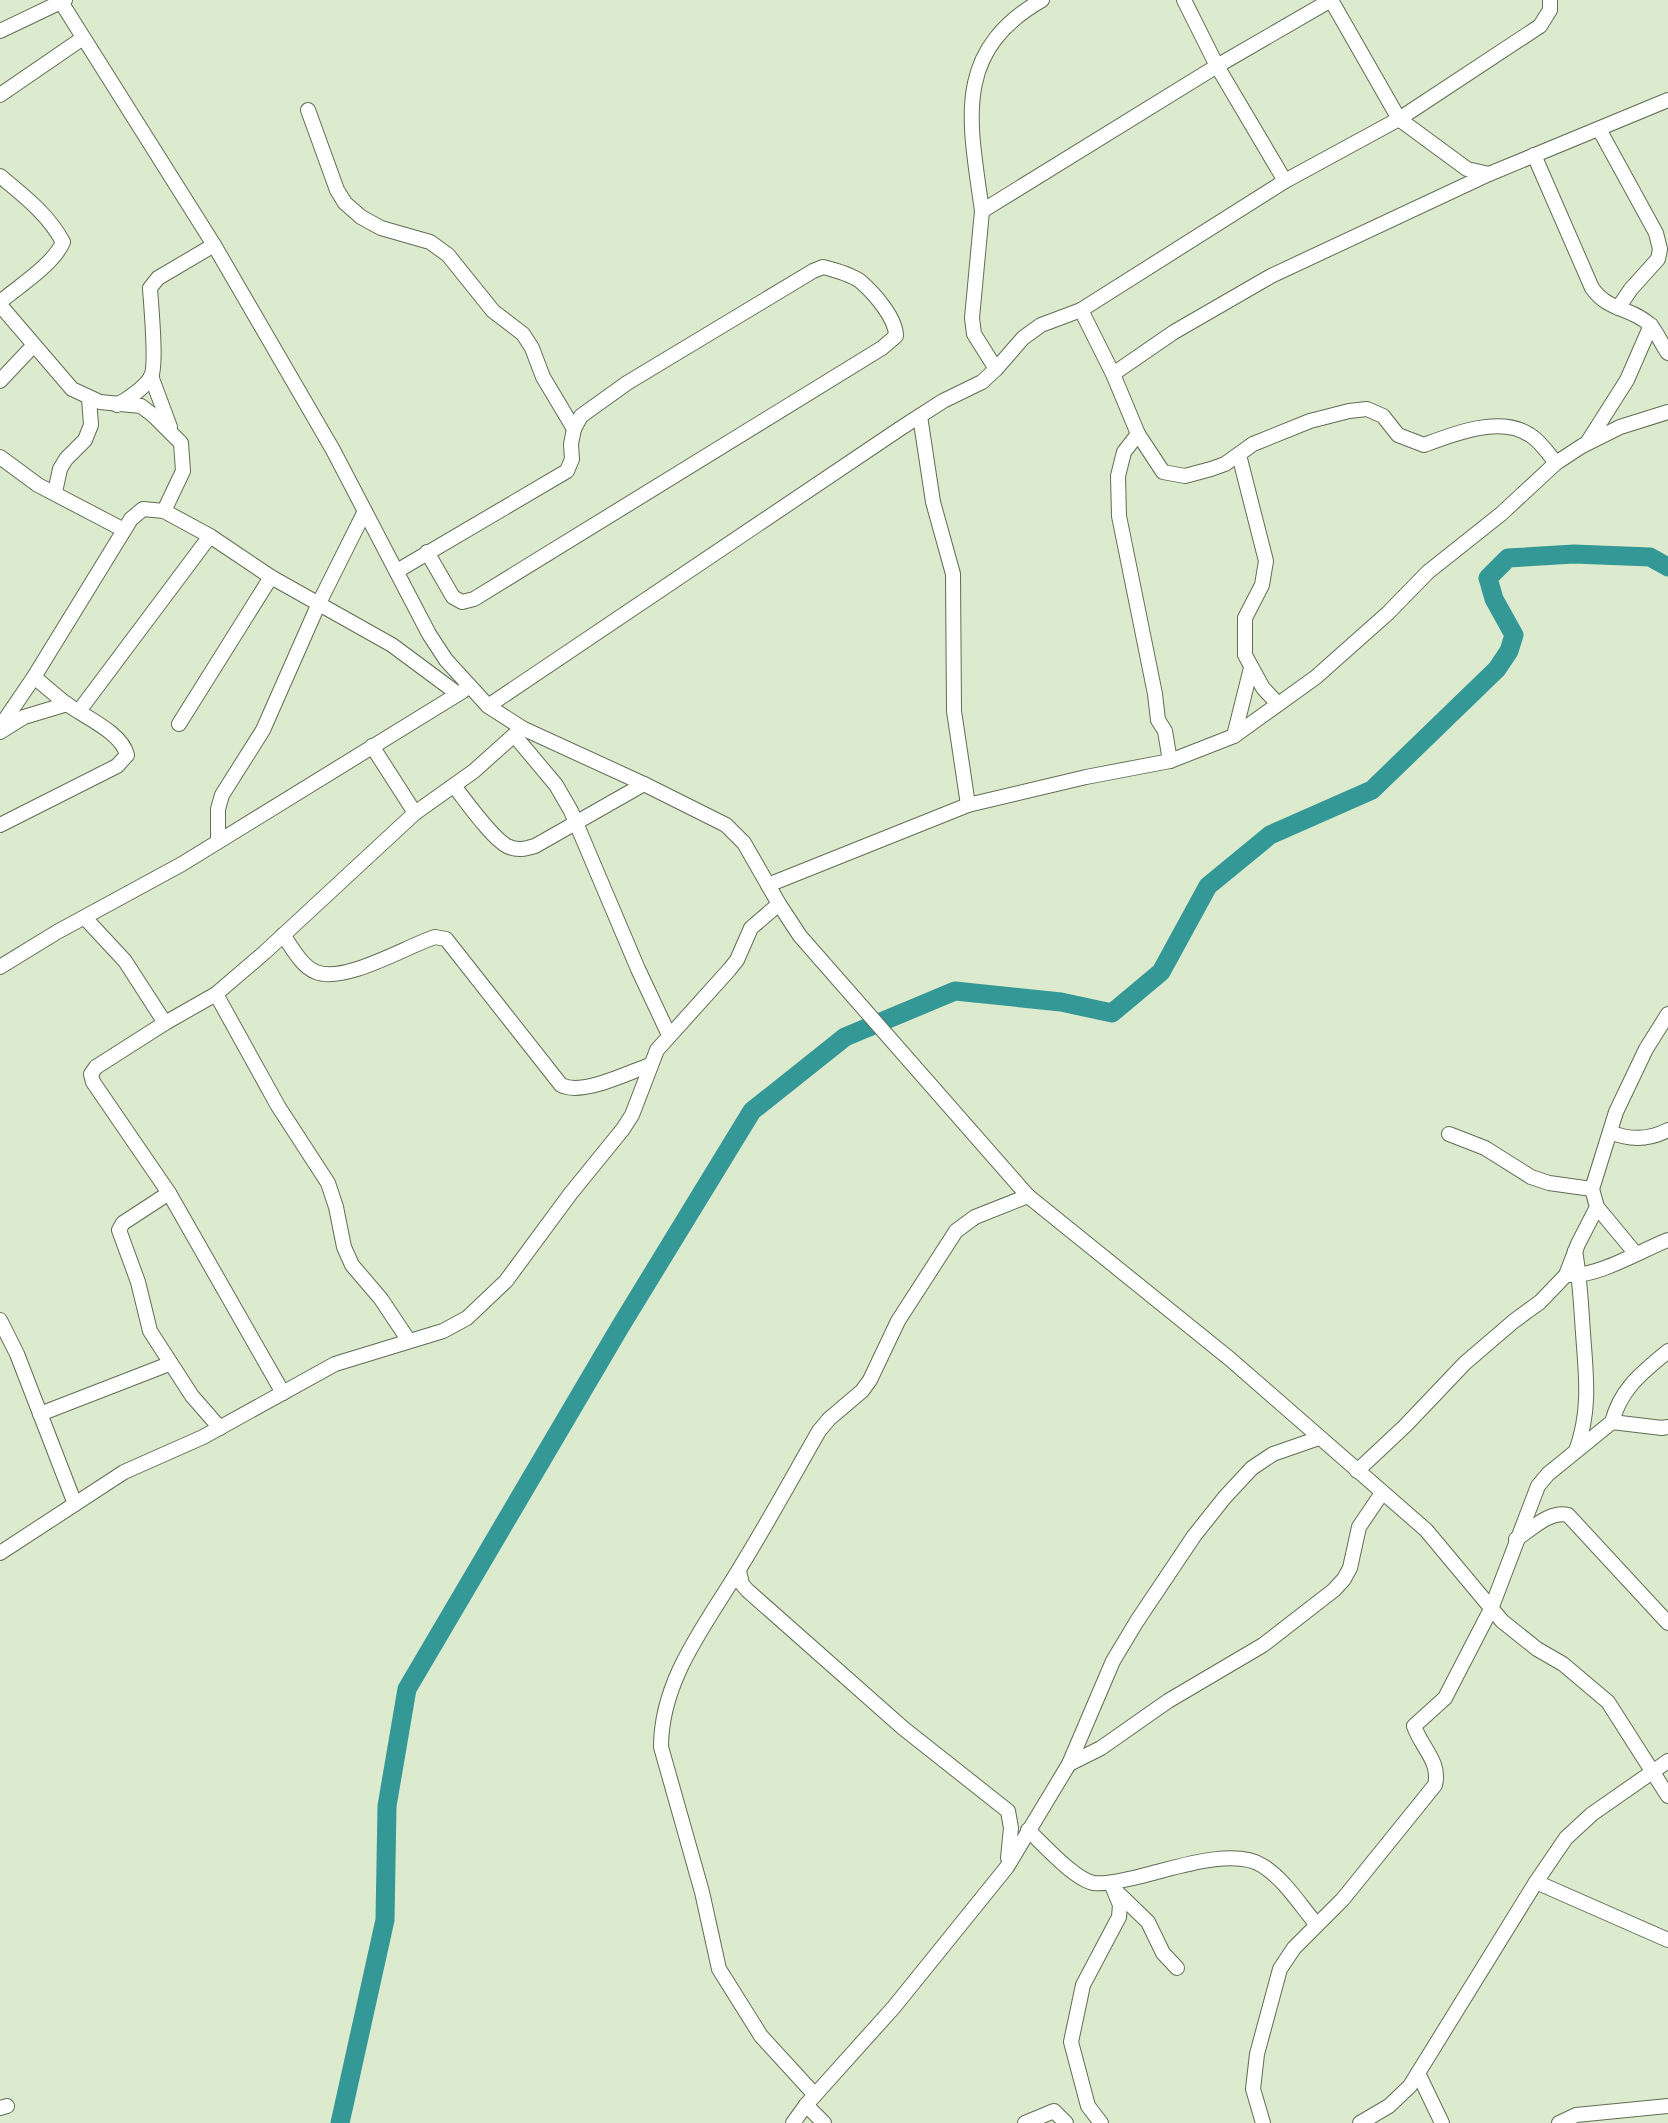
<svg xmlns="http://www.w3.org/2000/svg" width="1668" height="2123" viewBox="0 0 1668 2123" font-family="'Noto Serif',serif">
<rect width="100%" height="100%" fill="#dceacd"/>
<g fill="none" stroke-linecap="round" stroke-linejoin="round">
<polyline stroke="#349896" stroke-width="19" points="340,2123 385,1920 387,1806 407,1689 620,1327 752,1111 845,1037 955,991 1061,1002 1112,1013 1161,972 1208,886 1270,835 1372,790 1497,669 1509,651 1514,635 1494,599 1488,578 1508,558 1574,554 1650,557 1668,567"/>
<defs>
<g id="minor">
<polyline points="1184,0 1217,66 1285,181"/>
<polyline points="1331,0 1399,119 1467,169 1489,174"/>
<polyline points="61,2 214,245 333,450 429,634 446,660 488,706 522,728 644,784 726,825 744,843 779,904 800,936 1028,1196 1230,1359 1426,1530 1502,1621 1537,1649 1563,1664 1608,1702 1668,1796"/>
<polyline points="0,31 65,0"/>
<polyline points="0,95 83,38"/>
<polyline points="308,110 337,190 345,203 361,217 381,228 430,242 448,255 493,311 523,334 532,348 543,377 574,429"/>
<polyline points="1599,129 1656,233 1660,249 1658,259 1631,289 1618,308"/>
<path d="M1534,155L1592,288C1609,312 1629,306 1649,324C1657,331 1661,344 1668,353"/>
<path d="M0,176C24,196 48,214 63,242C54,264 18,287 0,302"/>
<path d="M982,211C970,123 951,52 1042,0"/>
<polyline points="0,305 72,389 100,402 141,406 154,416 181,443 183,471 164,511 210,536 271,577 392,645 458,694"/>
<polyline points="1081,310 1113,374 1138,434 1124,452 1118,476 1119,516 1155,694 1158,720 1165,731 1170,761"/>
<polyline points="996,369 974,334 972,318 982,211 1217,66 1331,0"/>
<polyline points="1113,374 1174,332 1271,276 1489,174 1668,100"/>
<polyline points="151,376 170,427"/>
<polyline points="0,381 33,346"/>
<path d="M117,405C128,399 144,388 151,377C157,365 151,305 150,288L158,278L214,245"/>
<polyline points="920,416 933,502 953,574 954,711 968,805"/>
<path d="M1138,434L1163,472L1185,476L1211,469L1225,464L1253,444L1310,421L1349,411L1367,409L1383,416L1398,435L1424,445C1453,434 1500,415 1530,435C1540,441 1548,453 1556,463"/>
<polyline points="1587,443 1627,380 1651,325"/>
<polyline points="1239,455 1266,561 1262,585 1245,618 1245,655 1263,688 1278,704"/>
<polyline points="0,457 38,485 124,530"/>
<polyline points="55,492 60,469 66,459 85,440 91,425 89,398"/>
<path d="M397,571L567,471L572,459L571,444L574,429L581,416L627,383L813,271L823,267C835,270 850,274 860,281C874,293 896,318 896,336L882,348L474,599L462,602L453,597L427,552"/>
<polyline points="488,706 901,428 943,401 982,382 996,369 1023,338 1041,325 1081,310 1285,181 1399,119 1540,26 1550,10 1550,0"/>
<polyline points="79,711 210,536"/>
<polyline points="179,724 271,577"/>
<polyline points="0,727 34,677 131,519 143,509 164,511"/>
<polyline points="0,732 24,717 67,704"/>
<polyline points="514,735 556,785 571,811 638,969 669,1035"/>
<polyline points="1234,736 1251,668"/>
<polyline points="372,746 415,813"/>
<path d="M454,786C466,801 491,837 507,846C517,851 525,849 535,846L644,784"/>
<path d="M0,825L117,766L127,755C122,732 82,716 64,702C54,694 44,685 34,677"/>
<polyline points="218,840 218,809 222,795 263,730 319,603 365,511"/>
<polyline points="768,885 968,805 1086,777 1170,761 1234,736 1316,677 1388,613 1428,572 1501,514 1556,463 1582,446 1620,427 1668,412"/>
<polyline points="85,918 125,961 165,1023"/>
<path d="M283,935C292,947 301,966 316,972C344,984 407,946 435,937L446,939L561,1085C582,1096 627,1073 650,1065"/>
<polyline points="0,967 57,932 182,864 463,691"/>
<polyline points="216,994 278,1106 328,1183 336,1207 344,1247 352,1265 381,1299 409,1341"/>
<path d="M1610,1132C1629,1140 1649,1140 1668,1130"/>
<polyline points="1449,1134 1485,1148 1531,1177 1549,1183 1592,1189"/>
<polyline points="169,1193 123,1223 119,1230 138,1282 150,1331 192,1396 220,1428"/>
<polyline points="1597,1207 1636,1254"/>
<path d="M1575,1251C1580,1278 1581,1305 1583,1333C1586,1375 1591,1410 1576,1451"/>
<path d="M1570,1275C1597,1277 1642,1250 1668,1240"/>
<polyline points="0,1320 17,1354 75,1504"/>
<polyline points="283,1393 169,1193 93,1082 91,1074 96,1067 165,1023 216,994 265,952 415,813 474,771 522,728"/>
<polyline points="40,1414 169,1364"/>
<path d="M1612,1422C1621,1388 1642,1373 1668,1351"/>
<polyline points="1357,1471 1405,1426 1465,1363 1514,1321 1540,1302 1566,1275 1578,1244 1597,1207 1592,1189 1616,1112 1646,1049 1668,1014"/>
<path d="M1516,1539C1531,1530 1550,1510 1568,1515L1668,1623"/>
<polyline points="0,1553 124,1472 203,1437 335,1364 443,1331 467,1318 506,1281 571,1193 623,1129 632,1115 657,1050 729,970 737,960 751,928 779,904"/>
<polyline points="739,1571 742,1584 747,1590 903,1728 1008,1811 1011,1828 1008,1858"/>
<polyline points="1069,1764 1101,1748 1168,1701 1263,1645 1334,1590 1344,1579 1350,1568 1359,1527 1382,1493"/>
<path d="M1028,1830C1043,1844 1075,1880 1094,1883C1109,1885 1138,1877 1153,1873C1180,1866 1237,1848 1263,1866C1285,1880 1300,1905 1317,1925"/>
<polyline points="1536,1882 1668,1940"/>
<polyline points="1117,1892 1148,1922 1163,1953 1177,1968"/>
<polyline points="1418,2073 1442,2123"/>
<path d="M815,2095L761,2036L719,1969L702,1892L661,1747C661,1680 705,1626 738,1571C766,1526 792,1478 819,1431L829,1419L862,1391L870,1380L898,1321L956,1231L975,1217L1028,1196"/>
<polyline points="806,2105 824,2123"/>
<polyline points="0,2108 7,2106"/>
<polyline points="793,2123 806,2105 894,2007 1007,1867 1069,1764 1113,1661 1137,1621 1194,1536 1225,1497 1252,1468 1273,1454 1319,1438"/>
<polyline points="1025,2123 1054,2111 1066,2123"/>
<polyline points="1101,2123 1088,2106 1071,2042 1083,1985 1119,1917 1120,1905 1113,1888"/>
<path d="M1263,2123L1253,2089L1257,2054L1280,1969L1294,1948L1343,1899L1435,1785C1441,1762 1421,1747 1414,1726L1445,1698L1491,1609L1538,1486L1548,1474L1612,1422L1662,1428L1668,1427"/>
<polyline points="1360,2123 1389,2106 1410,2086 1536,1882 1566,1838 1592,1814 1668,1761"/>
<polyline points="1559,2123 1576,2115 1668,2106"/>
</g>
</defs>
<use href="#minor" stroke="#616d54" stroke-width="16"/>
<use href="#minor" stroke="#fff" stroke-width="14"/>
</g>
</svg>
